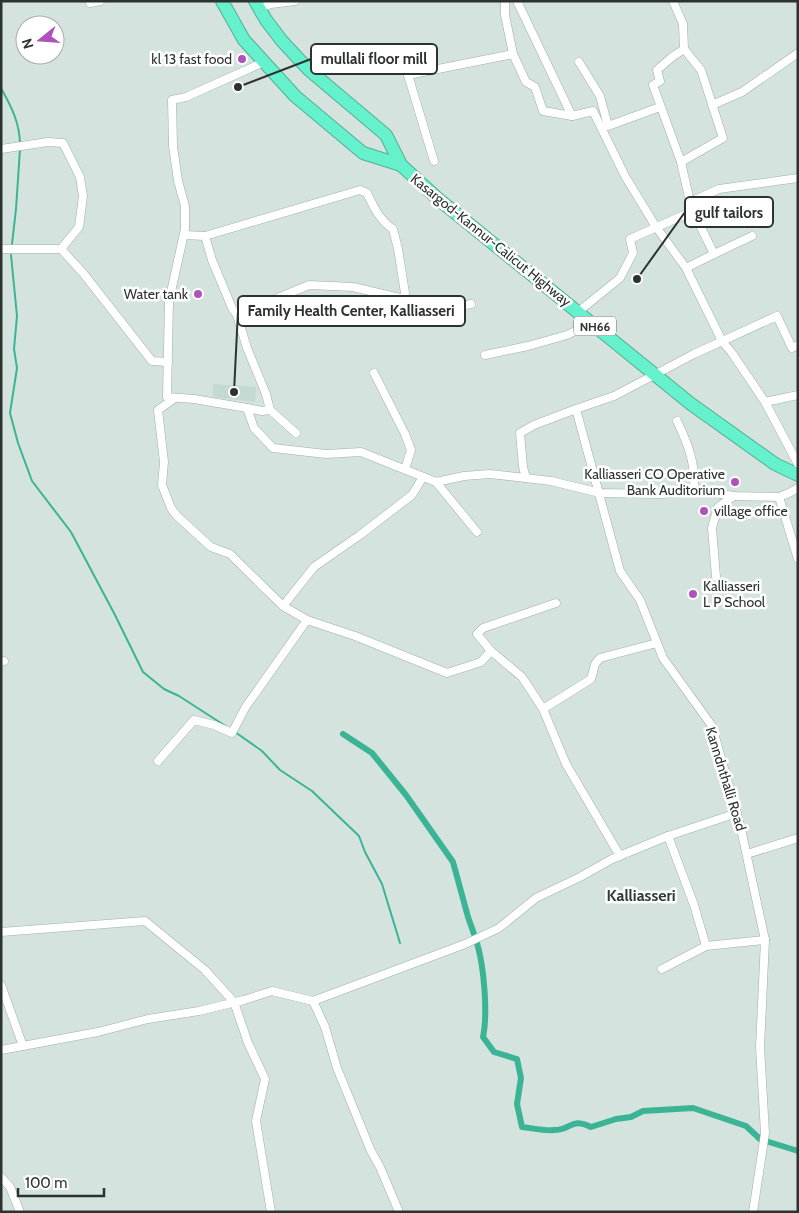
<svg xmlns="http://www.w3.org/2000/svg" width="799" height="1213" viewBox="0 0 799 1213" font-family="Cabin,sans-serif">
<rect width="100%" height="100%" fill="#d4e3de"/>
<polygon fill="#c2dad1" points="213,384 256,387 255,402 213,397"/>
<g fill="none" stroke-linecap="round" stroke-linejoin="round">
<g stroke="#3bb496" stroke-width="2">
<path d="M1,88C11,106 20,123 20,145"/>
<polyline points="12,244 16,209 20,149"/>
<polyline points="11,255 17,316 14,349 17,368 10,413 18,443 32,481 71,532 115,615 143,672 164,689 179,696 227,727"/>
<polyline points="235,732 262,751 280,770 312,791 359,836 365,852 382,884 400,943"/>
</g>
<g stroke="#3bb496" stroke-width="6">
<polyline points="343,734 372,753 406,795 453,862 468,917 474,934"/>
<path d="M477,943C484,967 488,1013 483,1037L494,1052L517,1059L521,1078L517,1104L522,1127C532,1128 543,1131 554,1130C572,1130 570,1117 591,1127L616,1119L631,1117L643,1111L693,1108L746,1126L761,1140"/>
<polyline points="769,1142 798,1151"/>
</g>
<defs>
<g id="minor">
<polyline points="505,1 505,15 513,54"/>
<polyline points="517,1 572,116 593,111 625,176 656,227 686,268"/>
<polyline points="673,1 683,24 684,49 701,70 723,138 681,162 690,202"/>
<polyline points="90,3 100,1"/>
<polyline points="259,8 271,4 295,1"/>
<polyline points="264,62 186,97 172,100 173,146 178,181 185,206 185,229 169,301 167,397 194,399 247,408 254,428 273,448 326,454 361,452 436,482 464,476 490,474 551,481 600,493 663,494 694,490 734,496 779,497 789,493 798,488"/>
<polyline points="579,62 600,96 608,126 660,107"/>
<polyline points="712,105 742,92 798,53"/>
<polyline points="1,149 48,142 63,143 80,177 83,196 79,227 61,249"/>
<polyline points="434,161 408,75 513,54 526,82 535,87 543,111 572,116"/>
<polyline points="681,162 653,85 660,81 657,70 672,57 684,49"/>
<polyline points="693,211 714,254 686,268 722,341 732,353 765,402 798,464"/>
<path d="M184,235L205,236L360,190L367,193C373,206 380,221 393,229L398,249L405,293L404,299L408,310L424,313L471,304"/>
<polyline points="205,236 212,260 232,308 237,315 247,348 266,394 270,410 296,433"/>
<polyline points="1,249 61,249 83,273 152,361 168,362"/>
<polyline points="714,254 752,236"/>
<polyline points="578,312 620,278 633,253 630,239 693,211 690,202 719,189 798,178"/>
<polyline points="237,315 309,285 353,287 404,299"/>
<polyline points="485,355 528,346 567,335 592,323"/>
<polyline points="374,373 405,434 411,450 405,469"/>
<polyline points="175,398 158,410 164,462 162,485 171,508 177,516 211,547 230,554 283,606 307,620 355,636 447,673 481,662 491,651"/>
<polyline points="765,402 798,395"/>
<polyline points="247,408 262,411 270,410"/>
<path d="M677,421C688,444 696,464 694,490"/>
<polyline points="526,478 523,467 520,433 534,425 576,409"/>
<polyline points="436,482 477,532"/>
<polyline points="779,497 798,559"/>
<polyline points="716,577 712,528 718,507 734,496"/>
<polyline points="556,603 483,628 477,634 491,651 522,677 543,709 566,764 620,856"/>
<polyline points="283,606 314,567 360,535 412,495 423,477"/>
<polyline points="1,662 4,661"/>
<polyline points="543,709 591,679 595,664 600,658 657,643"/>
<polyline points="158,761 194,720 214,725 232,733 245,708 307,620"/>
<polyline points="668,836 737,813"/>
<polyline points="747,854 798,838"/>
<polyline points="1,932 145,921 205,970 234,1002 248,1043 265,1079 256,1121 271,1212"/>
<polyline points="765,940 741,829 712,726 663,658 640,600 620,571 576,409 614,396 694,354 777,316 792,348 798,345"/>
<polyline points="662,969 706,946"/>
<polyline points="1,985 23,1046"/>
<polyline points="313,1001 325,1027 337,1068 371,1151 380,1167 399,1212"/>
<polyline points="1,1050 98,1032 148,1019 199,1011 244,1000 272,991 313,1001 465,944 499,928 536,898 580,877 612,859 668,836 694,905 706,946 765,940 760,1047 765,1133 753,1212"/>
<polyline points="1,1177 10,1187 20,1212"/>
</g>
<g id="highway">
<polyline points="222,1 244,40 295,96 363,153 401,165"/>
<polyline points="255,1 266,20 282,41 309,70 386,135 401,165 437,198 691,404 775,464 798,475"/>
</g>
</defs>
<use href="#minor" stroke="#a0afaa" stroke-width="9"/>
<use href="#highway" stroke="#52ae96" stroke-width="14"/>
<use href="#minor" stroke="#fff" stroke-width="8"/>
<use href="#highway" stroke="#66f1cd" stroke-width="12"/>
</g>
<g fill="#b052bc" stroke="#fff" stroke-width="2">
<circle cx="242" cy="59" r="5"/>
<circle cx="198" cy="294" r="5"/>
<circle cx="735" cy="482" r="5"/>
<circle cx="704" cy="511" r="5"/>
<circle cx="693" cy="594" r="5"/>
</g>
<g text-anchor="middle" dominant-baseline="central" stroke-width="5" stroke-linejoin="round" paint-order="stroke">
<rect fill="#fff" stroke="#6b706e" stroke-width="1" x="574" y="316.5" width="42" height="19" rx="4"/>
<g font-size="12" font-weight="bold" fill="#2c3230">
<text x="595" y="326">NH66</text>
</g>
<g font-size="14" fill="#2c3230" stroke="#fff" text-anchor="end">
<text x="232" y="59">kl 13 fast food</text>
<text x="188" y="294">Water tank</text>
<text x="725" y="474">Kalliasseri CO Operative<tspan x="725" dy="16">Bank Auditorium</tspan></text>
<text x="714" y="511" text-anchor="start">village office</text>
<text x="703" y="586" text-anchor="start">Kalliasseri<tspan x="703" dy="16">L P School</tspan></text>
</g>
<g font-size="14" fill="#2c3230" stroke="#fff">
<text transform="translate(491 240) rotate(39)">Kasargod-Kannur-Calicut Highway</text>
<text transform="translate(726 779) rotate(73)">Kanndnthalli Road</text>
</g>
<g font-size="16" font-weight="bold" fill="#303c38" stroke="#fff">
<text x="641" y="895">Kalliasseri</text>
</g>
</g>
<path fill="none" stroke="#2c3230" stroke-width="2" d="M238 87L311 59M637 279L685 212M234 392L238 311"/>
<g fill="#2c3230" stroke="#fff" stroke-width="2">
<circle cx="238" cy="87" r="5"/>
<circle cx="637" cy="279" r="5"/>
<circle cx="234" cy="392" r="5"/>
</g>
<g fill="#fff" stroke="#2c3230" stroke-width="2">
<rect x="311" y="44" width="126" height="30" rx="5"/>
<rect x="685" y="197" width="88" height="30" rx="5"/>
<rect x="238" y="296" width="227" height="30" rx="5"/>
</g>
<g font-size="15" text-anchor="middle" font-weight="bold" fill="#2c3230">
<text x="374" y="64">mullali floor mill</text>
<text x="729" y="218">gulf tailors</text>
<text x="351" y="316">Family Health Center, Kalliasseri</text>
</g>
<rect width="799" height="1213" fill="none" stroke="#2c3230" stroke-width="5"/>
<g transform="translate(40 40) rotate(253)"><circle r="24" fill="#ffffff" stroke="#abadac"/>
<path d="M0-4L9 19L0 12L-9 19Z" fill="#b052bc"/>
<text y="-8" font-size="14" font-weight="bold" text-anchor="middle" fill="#2c3230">N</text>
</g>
<path d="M18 1188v8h86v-8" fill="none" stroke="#2c3230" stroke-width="2.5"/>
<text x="25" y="1188" font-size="15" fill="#2c3230" stroke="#ffffff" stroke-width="4" paint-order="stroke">100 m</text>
</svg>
